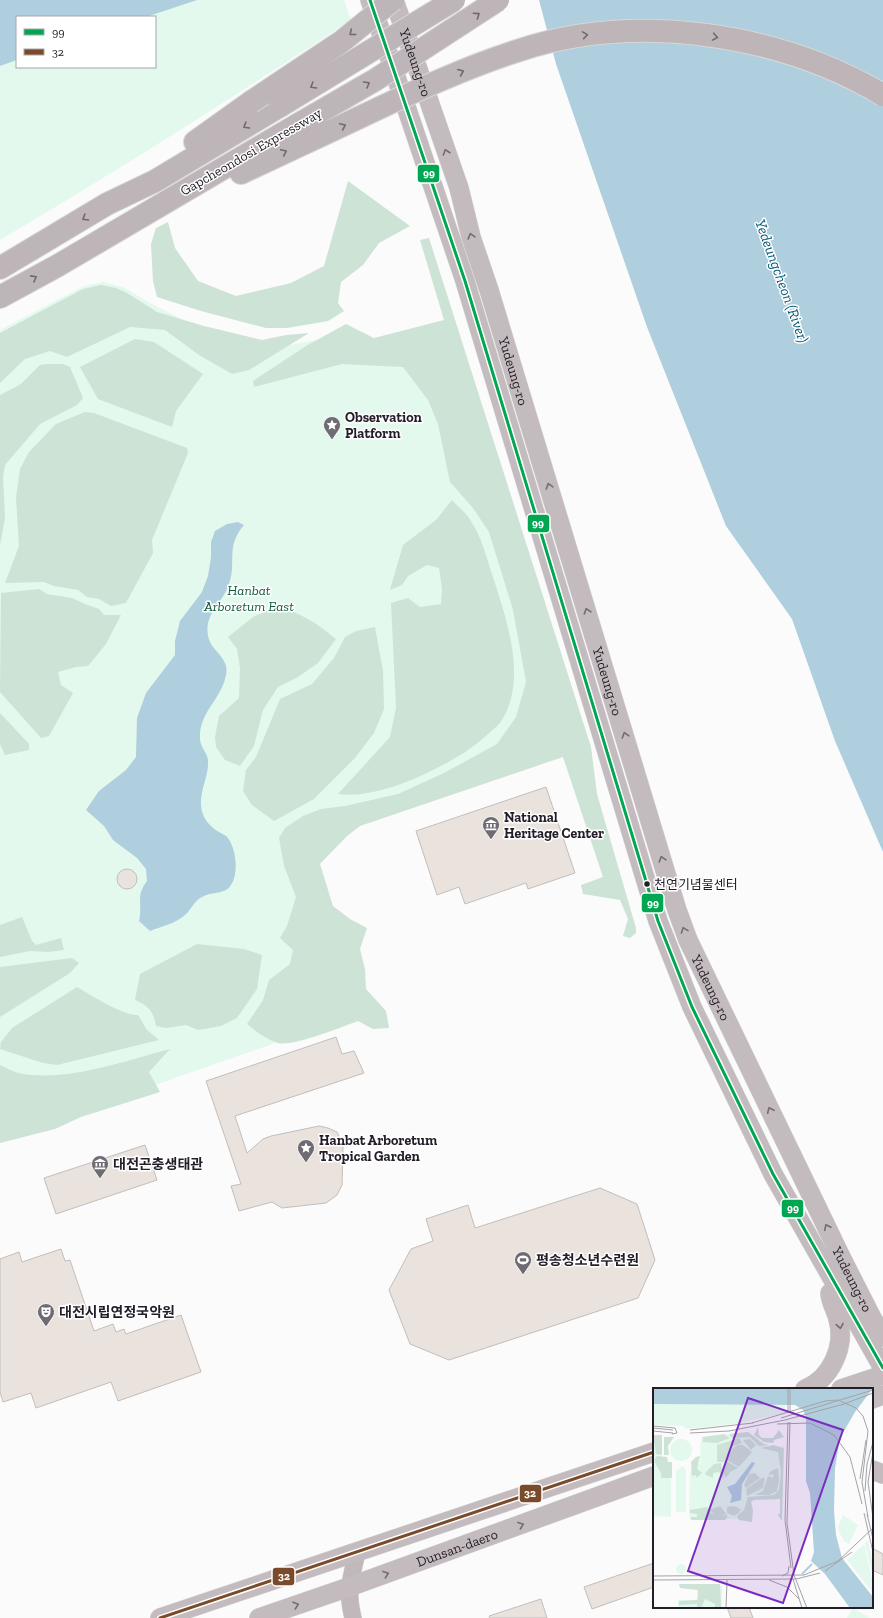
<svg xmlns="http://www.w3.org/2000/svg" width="883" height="1618" font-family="'Zilla Slab','Noto Sans KR',serif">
	<rect width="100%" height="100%" fill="#fbfbfb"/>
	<g fill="#e3f9ed">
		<path d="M197 0H344L351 20C235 96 119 170 0 240V66L17 60V67H155V17H146Z"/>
		<path d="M104 282 125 288 148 302 227 342 263 350 353 333 376 343 450 325 584 745 291 847 347 1018 0 1139V330L84 286Z"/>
		<path d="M853 1608 870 1618H847Z"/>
	</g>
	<g fill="#cce3d6">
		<path d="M348 181 410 226 379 243 363 265 341 282 338 303 344 311 328 321 287 328H266L201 311 157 297 153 281 151 244 156 228 168 222 175 248 198 281 236 296 291 283 324 266Z"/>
		<path d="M429 238 591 747 597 794 636 928V933L630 938 623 936 628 919 620 900 583 894 581 885 603 877 563 757 360 826 347 836 320 864 333 906 350 919 367 928 360 949 365 969 366 989 386 1011 389 1028 373 1029 358 1021C342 1027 292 1047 278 1043 266 1039 256 1032 247 1024L263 1000 269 980 290 964 293 950 280 938 287 926 296 897 284 866 279 838 285 828 303 816 321 809 345 806 398 794 444 773 497 744 516 717 526 682 513 610 489 532 473 508 450 482 438 424 428 400 403 367 342 364 254 387 253 381 306 346 346 324 374 338 444 320 420 240Z"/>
		<path d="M101 285 116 288 127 293 157 312 204 326 262 340 286 335 309 333 249 370 232 374 199 355 165 330 130 327 67 357 50 351 25 359 0 383V333L83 289Z"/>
		<path d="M135 339 154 342 203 374 176 411 172 427 98 399 80 367Z"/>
		<path d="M47 364H63L70 367 83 398 77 405 40 424 5 465 3 477 5 518 0 545V395L21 384 40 365Z"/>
		<path d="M85 412 94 413 187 448 188 453 152 540 153 553 126 603 111 606 99 599 87 597 78 590 54 586 44 582 5 583 19 546 16 498 20 469 29 452 56 424Z"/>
		<path d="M452 500C458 507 468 514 472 523 482 538 486 557 492 574 506 618 528 677 502 720 499 725 495 728 491 731 473 749 453 760 431 771 405 784 367 798 338 794L390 737 396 708 391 603 408 598 420 607 441 604 442 589 439 568 427 565 408 576 402 585 390 590 403 545 436 520Z"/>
		<path d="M39 589 47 594 72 598 85 604 99 609 104 615H121L106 644 88 666 76 667 58 672 61 685 73 693 49 736 41 738 0 692 1 593Z"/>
		<path d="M276 607C299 611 318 624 336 639L318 663 298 677 278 687 263 710 254 746 240 766 225 760 216 747 215 737 219 716 239 698 240 668 237 649 228 637 253 617Z"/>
		<path d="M375 627 383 671 384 709 374 733 355 758 314 799 274 821 252 805 243 791 246 770 256 757 280 699 312 684 334 658 345 637 356 631Z"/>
		<path d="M0 713 29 744V750L5 755 0 744Z"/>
		<path d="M22 917 32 941 36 945 61 938 64 950 48 952 30 951 0 957V925Z"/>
		<path d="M197 944 244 949 262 955 257 989 237 1018 221 1026 198 1030 186 1025 166 1028 156 1026C153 1011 149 1006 135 1000L140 974Z"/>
		<path d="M72 958 79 963 70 973 0 1017V967Z"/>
		<path d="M77 987C91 995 123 1016 138 1015L147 1030 159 1040 57 1065 43 1063 0 1049 1 1042 12 1028Z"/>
		<path d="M170 1049 149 1072 160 1092 81 1117 55 1129 0 1143V1065C7 1068 15 1073 23 1074 70 1081 124 1061 170 1049Z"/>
	</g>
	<g fill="#afcede">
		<path d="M0 0H197L146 17H17V60L0 66Z"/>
		<path d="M539 0H883V852L835 741 792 619 726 526 647 327 556 64Z"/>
		<path d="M238 522 244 525C225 547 237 561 229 584 223 603 204 613 208 636 211 652 230 657 226 675 223 693 208 706 202 723 200 729 199 738 201 744 203 750 208 755 208 761 209 775 200 790 201 805 202 818 209 826 219 832 222 834 226 835 228 838 236 849 239 873 231 885 226 894 212 892 204 896 194 900 192 909 185 915 175 924 162 926 150 931L139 921C143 904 135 897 147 881L146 869 137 858 113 840 104 826 86 810 99 791 126 770 136 757 137 718 146 693 175 655V641L180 621 202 592 208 576 211 557V542L215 531 227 524Z"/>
	</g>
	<g fill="#e9e2dd" stroke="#c3bebb">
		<path d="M546 787 575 873 528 889 526 883 465 904 459 887 437 895 416 831Z"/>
		<circle cx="127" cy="879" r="10"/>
		<path d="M336 1037 342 1054 354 1051 364 1073 235 1116 247 1153 263 1139 271 1136 319 1126 328 1128 337 1132 343 1145 342 1185 337 1195 326 1203 282 1208 272 1202 239 1211 231 1186 241 1184 206 1081Z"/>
		<path d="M145 1145 157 1180 56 1214 44 1178Z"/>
		<path d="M600 1188 637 1204 655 1260 638 1298 449 1360 410 1344 389 1290 411 1249 433 1241 426 1219 468 1205 475 1228Z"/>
		<path d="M61 1249 65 1261 70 1260 94 1331 113 1324 116 1332 124 1329 126 1334 181 1315 201 1372 118 1401 111 1382 36 1408 31 1393 3 1402 0 1392V1259L19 1252 22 1262Z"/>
		<path d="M872 1548 883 1554V1575L872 1570Z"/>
		<path d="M654 1563V1587L592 1609 584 1587Z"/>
		<path d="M541 1599 547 1618H490L489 1616Z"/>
		<path d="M727 1607H749L753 1618H731Z"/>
	</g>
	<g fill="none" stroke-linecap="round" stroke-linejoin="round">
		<defs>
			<path id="secondary" d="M353 1618C346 1589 351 1580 357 1552"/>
			<g id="primary">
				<path d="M370 0 465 281 658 921 692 1007 773 1174 883 1368"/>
				<path id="s1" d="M394 0 459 188 471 237 489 290 677 910 688 940 841 1257 872 1318 883 1337"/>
				<path d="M805 1389C831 1379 846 1346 838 1319 836 1310 830 1302 830 1293"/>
				<path d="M841 1389 883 1375"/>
				<path d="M872 1399 883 1395"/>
				<path d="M872 1470 883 1474"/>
				<path d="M160 1618 654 1452"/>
				<path id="s2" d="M259 1618 349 1587 654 1476"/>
			</g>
			<g id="highway">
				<path d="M195 142 251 102"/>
				<path d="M241 173 307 142"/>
				<path d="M0 268 107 204 155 181 280 106"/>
				<path d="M0 297 57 266 297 125"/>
			</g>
		</defs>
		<use href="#secondary" stroke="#d8d7d9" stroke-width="18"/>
		<use href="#primary" stroke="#d8d7d9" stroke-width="20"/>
		<use href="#highway" stroke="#d8d7d9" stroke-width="24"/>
		<use href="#secondary" stroke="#c0b8ba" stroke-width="17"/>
		<use href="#primary" stroke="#c3bbbd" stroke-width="19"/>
		<use href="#highway" stroke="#bdb5b7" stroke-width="22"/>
		<defs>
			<g id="highway-bridge">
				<path d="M251 102 341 42 393 0"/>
				<path d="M280 106 454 0"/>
				<path d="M297 125 375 80 498 0"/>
				<path d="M307 142C377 110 447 73 520 50 636 12 779 33 883 95"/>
			</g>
		</defs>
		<use href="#highway-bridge" stroke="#d8d7d9" stroke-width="24" stroke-linecap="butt"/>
		<use href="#highway-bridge" stroke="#bdb5b7" stroke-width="22"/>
		<defs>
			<path id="bus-1" d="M370 0 465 281 658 921 692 1007 773 1174 883 1368"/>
			<path id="bus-2" d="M160 1618 654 1452"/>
		</defs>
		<use href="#bus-1" stroke="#fff" stroke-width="6"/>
		<use href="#bus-2" stroke="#fff" stroke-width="6"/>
		<use href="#bus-1" stroke="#00a651" stroke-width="3"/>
		<use href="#bus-2" stroke="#7a4b2a" stroke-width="3"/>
	</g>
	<defs><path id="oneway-chevron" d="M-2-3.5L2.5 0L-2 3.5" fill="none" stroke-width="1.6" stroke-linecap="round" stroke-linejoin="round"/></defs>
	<g stroke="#706970">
		<use href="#oneway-chevron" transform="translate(477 15) rotate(-34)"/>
		<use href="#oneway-chevron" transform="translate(352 33) rotate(141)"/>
		<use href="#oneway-chevron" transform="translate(585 35) rotate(-9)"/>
		<use href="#oneway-chevron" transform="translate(715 37) rotate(10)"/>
		<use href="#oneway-chevron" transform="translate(461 72) rotate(-23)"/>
		<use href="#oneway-chevron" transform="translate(367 84) rotate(-30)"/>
		<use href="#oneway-chevron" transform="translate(313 86) rotate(149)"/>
		<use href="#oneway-chevron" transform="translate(246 126) rotate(149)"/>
		<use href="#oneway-chevron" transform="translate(343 126) rotate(-25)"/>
		<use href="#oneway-chevron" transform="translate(284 152) rotate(-25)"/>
		<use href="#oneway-chevron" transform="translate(85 218) rotate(149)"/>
		<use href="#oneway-chevron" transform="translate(34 278) rotate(-28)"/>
	</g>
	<g stroke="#736c72">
		<use href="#oneway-chevron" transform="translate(446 152) rotate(-109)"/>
		<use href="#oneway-chevron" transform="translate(471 236) rotate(-106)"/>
		<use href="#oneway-chevron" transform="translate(549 486) rotate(-107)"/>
		<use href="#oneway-chevron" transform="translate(587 611) rotate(-107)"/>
		<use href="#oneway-chevron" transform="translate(625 735) rotate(-107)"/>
		<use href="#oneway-chevron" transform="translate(662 859) rotate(-107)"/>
		<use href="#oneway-chevron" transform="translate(684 930) rotate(-110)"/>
		<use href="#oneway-chevron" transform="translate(770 1110) rotate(-115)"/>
		<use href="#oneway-chevron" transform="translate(827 1227) rotate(-116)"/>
		<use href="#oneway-chevron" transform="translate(840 1326) rotate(80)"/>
		<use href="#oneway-chevron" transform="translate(521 1525) rotate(-20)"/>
		<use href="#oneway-chevron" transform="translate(386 1574) rotate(-20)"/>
		<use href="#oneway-chevron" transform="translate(296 1605) rotate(-19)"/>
	</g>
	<defs>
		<symbol id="sight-pin" viewBox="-11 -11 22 30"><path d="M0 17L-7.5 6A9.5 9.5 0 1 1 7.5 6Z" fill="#6f6b72" stroke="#fff"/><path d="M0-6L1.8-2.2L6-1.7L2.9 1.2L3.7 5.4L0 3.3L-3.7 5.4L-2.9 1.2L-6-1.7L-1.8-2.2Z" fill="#fff"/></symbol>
		<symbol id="museum-pin" viewBox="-11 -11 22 30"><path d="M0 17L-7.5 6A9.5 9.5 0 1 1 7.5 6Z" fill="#6f6b72" stroke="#fff"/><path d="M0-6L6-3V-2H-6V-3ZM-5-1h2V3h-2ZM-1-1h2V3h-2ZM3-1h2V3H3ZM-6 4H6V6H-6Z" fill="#fff"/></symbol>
		<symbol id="stadium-pin" viewBox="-11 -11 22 30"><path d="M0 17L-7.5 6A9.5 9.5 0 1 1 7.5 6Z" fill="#6f6b72" stroke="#fff"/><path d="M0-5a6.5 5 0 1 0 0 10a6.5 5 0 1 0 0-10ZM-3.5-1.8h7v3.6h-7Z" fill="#fff"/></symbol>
		<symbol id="theatre-pin" viewBox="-11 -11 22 30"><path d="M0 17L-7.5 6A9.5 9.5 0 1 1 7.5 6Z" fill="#6f6b72" stroke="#fff"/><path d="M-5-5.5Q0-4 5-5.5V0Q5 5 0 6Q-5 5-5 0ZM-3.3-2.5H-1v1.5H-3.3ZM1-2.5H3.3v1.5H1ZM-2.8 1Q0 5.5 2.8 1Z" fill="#fff"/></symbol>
	</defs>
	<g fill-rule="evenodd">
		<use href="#sight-pin" x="322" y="415" width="20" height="27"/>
		<use href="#museum-pin" x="481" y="815" width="20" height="27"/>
		<use href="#sight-pin" x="296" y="1138" width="20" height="27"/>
		<use href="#museum-pin" x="90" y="1154" width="20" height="27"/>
		<use href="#stadium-pin" x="513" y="1250" width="20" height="27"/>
		<use href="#theatre-pin" x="36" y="1302" width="20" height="27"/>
	</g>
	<circle fill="#231d28" stroke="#fff" stroke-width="1.5" cx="647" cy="884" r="3.5"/>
	<g text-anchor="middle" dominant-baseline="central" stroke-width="3" stroke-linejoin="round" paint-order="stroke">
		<g font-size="13" fill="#231d28" stroke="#fff" text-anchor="start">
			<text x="654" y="884">천연기념물센터</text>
		</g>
		<g font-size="14" fill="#231d28" stroke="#fff">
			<text stroke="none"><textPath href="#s1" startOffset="66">Yudeung-ro</textPath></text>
			<text transform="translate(251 152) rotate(-30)">Gapcheondosi Expressway</text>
			<text stroke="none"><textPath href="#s1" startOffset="390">Yudeung-ro</textPath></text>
			<text stroke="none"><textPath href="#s1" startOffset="714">Yudeung-ro</textPath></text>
			<text stroke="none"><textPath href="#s1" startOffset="1038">Yudeung-ro</textPath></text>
			<text stroke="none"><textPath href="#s1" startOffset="1362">Yudeung-ro</textPath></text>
			<text stroke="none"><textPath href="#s2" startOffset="210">Dunsan-daero</textPath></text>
		</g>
		<g font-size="14" font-weight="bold" fill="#231d28" stroke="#fff" text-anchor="start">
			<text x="345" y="417">Observation<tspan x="345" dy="16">Platform</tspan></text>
			<text x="504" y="817">National<tspan x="504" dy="16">Heritage Center</tspan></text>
			<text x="319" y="1140">Hanbat Arboretum<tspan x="319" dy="16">Tropical Garden</tspan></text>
			<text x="113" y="1164">대전곤충생태관</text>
			<text x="536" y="1260">평송청소년수련원</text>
			<text x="59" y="1312">대전시립연정국악원</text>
		</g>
		<g font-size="14" font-style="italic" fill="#105a3c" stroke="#fff">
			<text x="249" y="590">Hanbat<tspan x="249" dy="16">Arboretum East</tspan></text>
		</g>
		<g font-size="15" font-style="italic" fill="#045776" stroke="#fff">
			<text transform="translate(782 281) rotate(70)">Yedeungcheon (River)</text>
		</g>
	</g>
	<g transform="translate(653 1388)">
		<rect width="220" height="220" fill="#fbfbfb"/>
		<path d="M0 16 132 17V25L81 36 32 41 31 38 0 37ZM96 44 110 57 131 61 130 111H95V131H36L37 83 47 75 48 49ZM0 47H8V72L18 82V129L0 128ZM17 62a11 11 0 1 1 22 0a11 11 0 1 1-22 0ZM30 78 33 82V124H23V83ZM190 127 205 137 196 156 192 154 186 144 185 139ZM215 152 220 174V190L212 155ZM211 156 220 195V205L194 172ZM23 181a5 5 0 1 1 10 0a5 5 0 1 1-10 0ZM44 198H69V220H25V212H44Z" fill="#e3f9ed"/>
		<path d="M105 39 106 47 109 50H120L126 42 131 49 121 52 120 55 111 54 101 47ZM95 44 111 56 116 57 106 58 97 49 79 50 76 46ZM71 46 77 50 64 55 50 54V49ZM0 47H9V67L3 66ZM11 49H21L15 58 16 67H11ZM86 50 89 55 78 59 71 74H64V57ZM97 51 103 57 98 62 90 52ZM131 51 129 133 125 127 127 125V111L101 112 98 114 100 122 99 134 86 132 84 128 91 122 95 109 121 107 126 102 128 84 125 64 108 60 120 57 131 60ZM85 57H90L99 64 86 79 74 72 80 60ZM4 68 14 69 15 74H19V90H8V85L1 73ZM47 68 44 81 49 85 43 90V87L39 88 38 74 43 69ZM73 73 85 80 77 84 73 90 69 83ZM68 75 71 91 66 84 60 85V90L53 87 52 85 61 76ZM125 80 126 93 124 103 116 107H102L110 103 115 88 120 90 121 86 115 87 118 83ZM102 85 107 90 93 100 91 97 96 86ZM109 90H112L110 100 94 108 93 101ZM67 118 74 127 62 126 56 122ZM81 118 88 121 86 125 81 128 74 125V119ZM54 119 58 125 75 128 72 132H38V129H44V126L37 125V122ZM26 196H67L68 220H62V216L52 211 48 220H44V216L26 217V213L44 212 45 208V202L27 200Z" fill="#cce3d6"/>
		<path d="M0 0H220L202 24 187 50 182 80 181 123 183 147 189 170 220 209V220H197L172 186 158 173 161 164 157 105 153 93V29L150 22 142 17 0 16ZM99 74 102 75 89 96 88 112 77 115 79 108 74 99 82 96Z" fill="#afcede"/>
		<path fill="none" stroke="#afcede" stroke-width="2" d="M149 186 159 176"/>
		<path fill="none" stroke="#a5a2a7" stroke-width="1" d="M137 0V25M135 25V0M128 30 220 2M135 34 132 132 138 180M137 34 134 135 141 187 154 220M99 35 172 13 185 12 203 20 210 28 215 43 209 94 215 129M124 36 157 35 181 47 197 69 209 116M0 38 22 40 24 45 19 46M0 40 20 42M37 42 100 35M0 43 20 45M37 45 76 43 132 32 191 16 220 5M207 91 213 52M212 103 214 76 220 54M211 125 220 164M214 126 220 151M220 130 215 94 220 64M172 183 199 164M0 188 151 187 185 173 220 140M129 188 135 185 136 178M140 191 149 220M0 192 143 191 167 185M116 192 134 199 146 211M73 220 74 192"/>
		<path fill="#7b2cbf" fill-opacity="0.15" stroke="#7b2cbf" stroke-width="2" d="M95 10 190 42 130 215 35 183Z"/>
		<rect width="220" height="220" fill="none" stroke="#231d28" stroke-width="2"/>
	</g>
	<g stroke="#fff" stroke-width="1.5">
		<rect x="417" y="164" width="23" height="19" rx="4" fill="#00a651"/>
		<rect x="527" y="514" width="23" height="19" rx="4" fill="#00a651"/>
		<rect x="641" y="893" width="23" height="20" rx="4" fill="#00a651"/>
		<rect x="781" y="1199" width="23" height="19" rx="4" fill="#00a651"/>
		<rect x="519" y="1484" width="23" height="19" rx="4" fill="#7a4b2a"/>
		<rect x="272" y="1567" width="23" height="19" rx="4" fill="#7a4b2a"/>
	</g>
	<g font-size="11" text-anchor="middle" font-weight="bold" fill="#fff">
		<text x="429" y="177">99</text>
		<text x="538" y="527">99</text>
		<text x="653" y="907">99</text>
		<text x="793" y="1212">99</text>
		<text x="530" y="1497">32</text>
		<text x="284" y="1580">32</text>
	</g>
	<rect x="16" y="16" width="140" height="52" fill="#ffffff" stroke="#a7a5a9"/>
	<rect x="24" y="29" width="20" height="6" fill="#00a651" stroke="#a7a5a9"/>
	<text x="52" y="36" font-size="12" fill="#231d28">99</text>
	<rect x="24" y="49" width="20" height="6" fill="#7a4b2a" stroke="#a7a5a9"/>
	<text x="52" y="56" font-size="12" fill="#231d28">32</text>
</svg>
